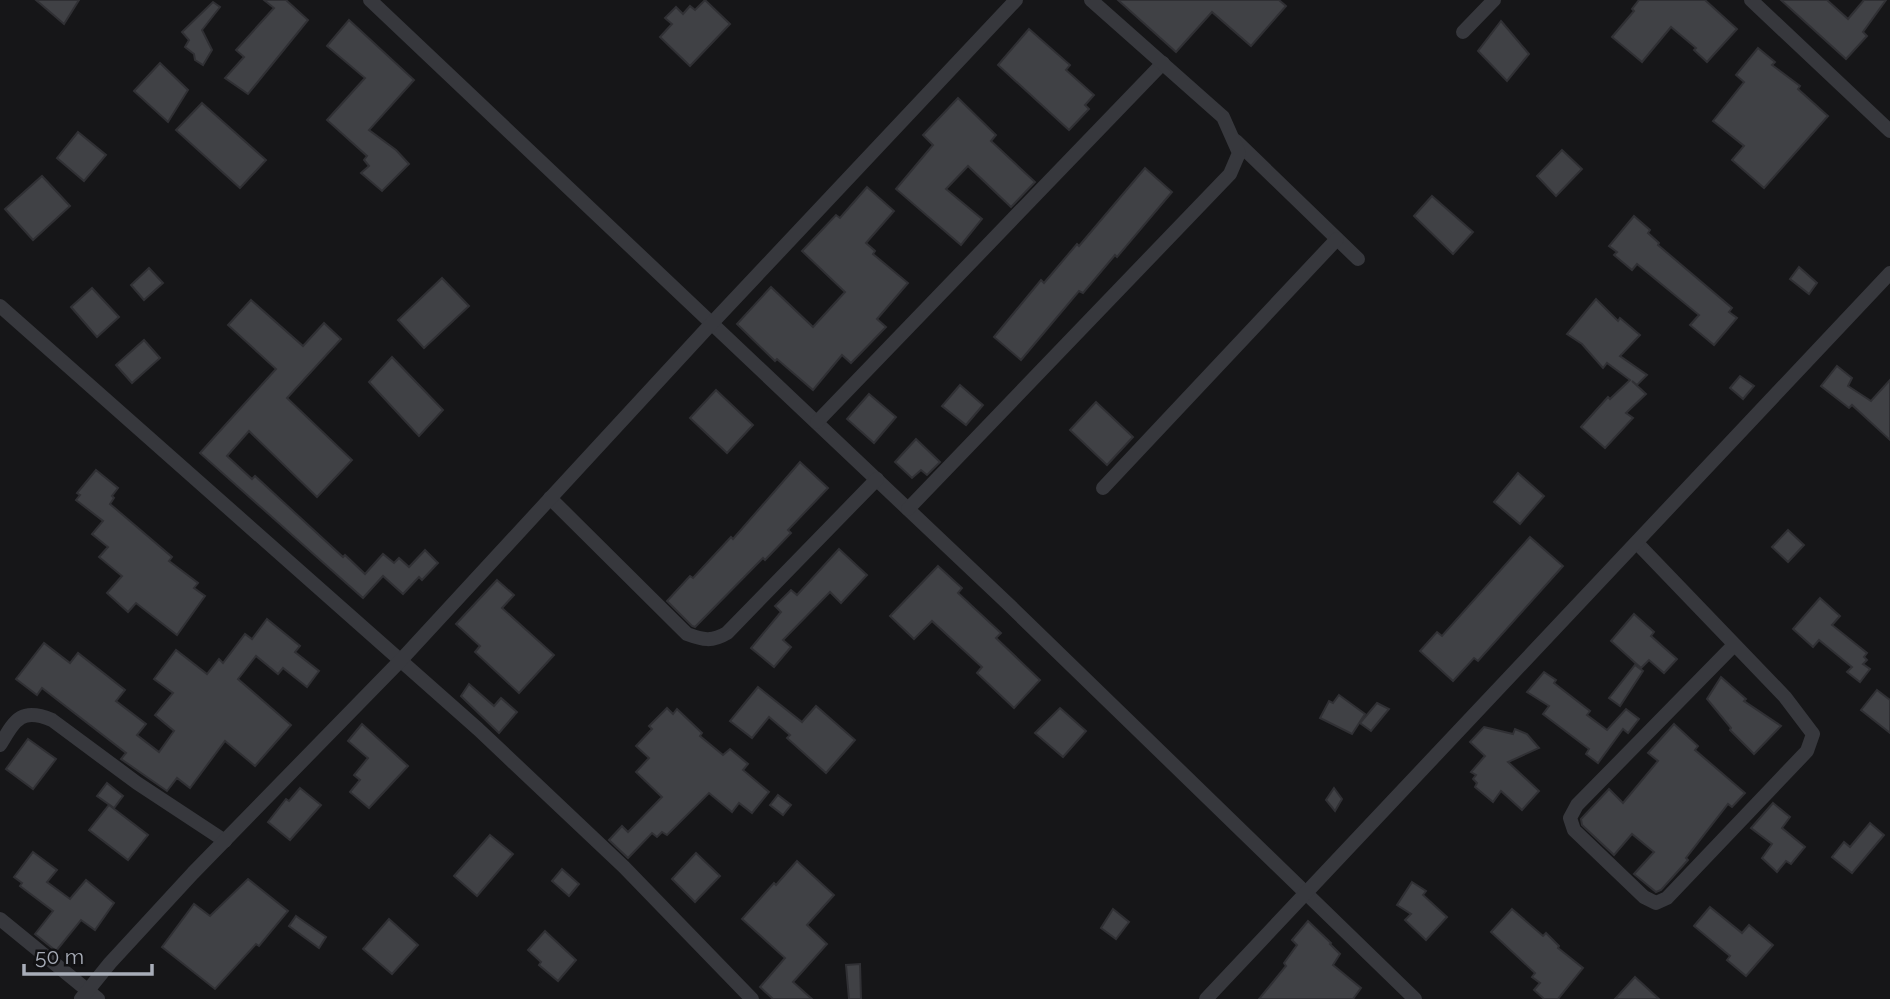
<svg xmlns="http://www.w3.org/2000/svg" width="1890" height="999" font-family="Raleway,sans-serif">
	<rect width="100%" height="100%" fill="#161618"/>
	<g fill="#404145" stroke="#303034" stroke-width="2">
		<path d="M36 0H79L64 24Z"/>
		<path d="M264 0H286L308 20 248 94 225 78 244 57 236 50 274 8Z"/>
		<path d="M705 0 730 24 690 66 660 37 672 24 665 18 676 7 683 14 690 6 695 10Z"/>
		<path d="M1118 0H1279L1286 6 1251 46 1212 12 1176 52Z"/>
		<path d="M1639 0H1705L1737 29 1707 62 1694 50 1696 48 1671 27 1642 62 1612 37 1634 11 1632 9Z"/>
		<path d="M1781 0H1827L1848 19 1864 0H1886L1863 32 1867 36 1846 59Z"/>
		<path d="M213 2 220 7 202 30 212 50 203 65 195 60 194 54 185 47 189 40 182 32Z"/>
		<path d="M349 20 414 80 369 130 396 150 409 164 382 191 361 173 369 166 364 160 367 156 327 120 365 78 327 46Z"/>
		<path d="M1501 21 1529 54 1507 81 1478 51Z"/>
		<path d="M1029 29 1070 65 1066 70 1094 95 1085 105 1089 109 1069 130 998 65Z"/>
		<path d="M1758 48 1775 62 1772 65 1800 86 1798 89 1828 116 1764 188 1732 160 1744 146 1713 121 1744 82 1736 75Z"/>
		<path d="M160 63 188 90 168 122 134 91Z"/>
		<path d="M958 98 996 135 991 141 1035 182 1011 207 968 166 946 189 982 219 961 245 896 189 933 145 923 135Z"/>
		<path d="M202 103 266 160 240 188 176 130Z"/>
		<path d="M78 132 106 155 84 181 57 158Z"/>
		<path d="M1562 150 1582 169 1556 196 1537 176Z"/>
		<path d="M1145 168 1172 192 1117 257 1115 255 1083 293 1079 291 1021 360 994 337 1041 280 1044 283 1077 244 1079 246Z"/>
		<path d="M42 176 70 206 33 240 5 209Z"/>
		<path d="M867 187 894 211 866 243 875 251 873 254 908 283 877 319 886 327 851 363 842 355 813 390 777 359 775 361 737 324 771 287 813 327 845 292 802 251 836 215 840 218Z"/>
		<path d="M1432 196 1473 232 1453 254 1414 216Z"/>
		<path d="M1634 216 1650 230 1648 233 1659 243 1658 245 1732 308 1729 312 1737 318 1714 345 1690 325 1699 315 1637 264 1632 270 1614 255 1617 252 1609 246Z"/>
		<path d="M1799 267 1817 283 1809 294 1790 279Z"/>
		<path d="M149 268 163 283 144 300 131 285Z"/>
		<path d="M442 278 469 306 424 348 398 320Z"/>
		<path d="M92 288 119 317 97 337 71 307Z"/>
		<path d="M1596 299 1618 321 1620 318 1640 335 1620 356 1647 375 1637 385 1632 381 1646 394 1626 413 1633 418 1605 448 1581 427 1608 397 1610 399 1630 380 1607 363 1603 368 1582 344 1567 334Z"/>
		<path d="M251 300 303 346 324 323 341 339 287 398 352 460 317 497 249 431 227 456 252 479 255 476 343 557 345 555 365 574 383 554 394 563 399 558 409 567 425 550 438 563 422 580 419 577 403 594 383 576 363 598 200 453 276 369 228 325Z"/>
		<path d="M144 340 160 358 132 383 116 365Z"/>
		<path d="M392 357 443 410 419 436 369 382Z"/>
		<path d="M1837 366 1852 378 1848 386 1871 401 1890 380V440L1852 405 1849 408 1821 386Z"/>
		<path d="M1740 376 1754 386 1743 399 1730 388Z"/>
		<path d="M960 385 983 405 966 425 942 406Z"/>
		<path d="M716 390 753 425 727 453 690 418Z"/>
		<path d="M869 394 896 417 874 443 847 419Z"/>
		<path d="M1096 402 1133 437 1107 465 1070 430Z"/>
		<path d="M916 439 940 462 927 475 921 470 912 478 895 462Z"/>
		<path d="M800 462 828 488 788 530 791 533 765 560 763 558 695 627 692 626 667 601 690 576 693 578 731 537 733 539Z"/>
		<path d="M96 470 118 488 112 496 114 498 110 504 172 557 169 561 198 583 194 588 205 596 177 635 136 603 128 612 107 593 122 576 99 557 108 547 92 534 103 521 76 500 80 495 77 493Z"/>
		<path d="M1518 473 1544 496 1520 524 1494 502Z"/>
		<path d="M1788 530 1804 545 1788 562 1772 547Z"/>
		<path d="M1530 537 1563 566 1478 661 1474 658 1453 681 1420 651 1437 632 1442 636Z"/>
		<path d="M839 549 867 575 841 603 830 592 783 640 791 647 774 667 751 648 781 612 775 606 791 590 797 595Z"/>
		<path d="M938 566 962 588 958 593 1001 633 996 638 1040 680 1014 708 977 673 982 667 932 621 914 639 890 616Z"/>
		<path d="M497 580 514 595 502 608 554 655 519 693 475 652 480 646 456 624Z"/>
		<path d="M1820 598 1840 616 1832 625 1867 653 1864 657 1867 660 1863 664 1870 669 1860 682 1847 672 1852 667 1819 640 1813 647 1793 629Z"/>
		<path d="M1634 614 1654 632 1651 636 1677 659 1664 673 1649 660 1641 668 1611 641Z"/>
		<path d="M267 619 300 646 295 652 319 671 307 687 283 668 278 674 256 656 238 679 291 725 255 766 225 741 190 788 177 778 167 791 121 759 126 753 42 688 37 695 16 679 44 643 70 663 78 653 125 690 116 701 146 724 137 735 159 752 174 731 155 715 173 693 154 679 176 650 207 674 219 659 223 663 245 634 252 639Z"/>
		<path d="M1635 665 1643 671 1620 706 1609 698Z"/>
		<path d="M1544 672 1556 680 1554 683 1590 711 1587 715 1607 730 1626 709 1639 719 1628 733 1623 729 1598 763 1586 754 1589 749 1543 714 1549 706 1527 692Z"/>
		<path d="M1721 677 1746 699 1744 701 1781 726 1754 754 1730 730 1731 728 1707 699Z"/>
		<path d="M469 684 494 706 501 698 517 712 499 733 461 696Z"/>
		<path d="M758 687 802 722 816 706 855 740 826 773 787 738 790 735 769 717 752 738 730 721Z"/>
		<path d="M1877 690 1890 700V733L1861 710Z"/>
		<path d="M1339 695 1365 714 1352 734 1320 718 1329 701 1333 703Z"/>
		<path d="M1377 703 1389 709 1371 731 1360 723Z"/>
		<path d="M667 708 673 714 677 709 702 733 700 736 723 755 730 749 748 764 743 770 769 792 752 813 739 803 732 812 709 793 667 835 662 832 657 837 652 833 628 858 609 840 622 826 628 832 662 797 636 772 649 758 636 746 652 729 649 726Z"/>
		<path d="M1060 708 1086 731 1063 757 1035 733Z"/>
		<path d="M362 724 408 766 369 808 350 792 360 780 354 775 368 758 348 741Z"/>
		<path d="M1674 724 1698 746 1695 750 1745 793 1732 807 1728 804 1686 858 1688 860 1661 890 1656 892 1634 874 1654 852 1632 834 1614 855 1582 825 1581 819 1609 789 1623 803 1658 761 1648 753Z"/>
		<path d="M1484 727 1513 734 1515 729 1527 734 1539 748 1508 762 1539 791 1522 810 1501 791 1493 802 1475 787 1477 783 1473 779 1476 775 1471 772 1485 756 1470 742Z"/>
		<path d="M28 739 56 759 33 789 6 769Z"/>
		<path d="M107 783 123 796 114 808 97 796Z"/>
		<path d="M300 788 321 805 290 840 268 822 286 799 289 801Z"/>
		<path d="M1334 788 1342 799 1335 811 1326 800Z"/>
		<path d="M778 795 791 805 783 815 770 805Z"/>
		<path d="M1773 803 1790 817 1782 828 1805 847 1791 864 1786 861 1777 872 1762 858 1772 844 1751 828Z"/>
		<path d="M109 805 148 835 128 860 89 830Z"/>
		<path d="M1870 823 1884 835 1852 873 1832 857 1844 842 1850 847Z"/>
		<path d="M490 835 513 854 477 896 454 876Z"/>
		<path d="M33 852 57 870 47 882 70 899 86 880 114 903 95 930 81 920 56 951 35 934 53 911 20 886 22 883 14 877Z"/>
		<path d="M696 853 720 876 695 902 672 879Z"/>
		<path d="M797 861 834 895 807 925 827 944 793 982 812 999H773L760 987 785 958 742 919 774 883 776 885Z"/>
		<path d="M562 869 579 884 569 896 552 881Z"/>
		<path d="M248 879 288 911 259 946 256 944 215 989 162 947 194 904 210 916Z"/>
		<path d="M1412 882 1426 891 1423 895 1447 917 1426 940 1405 920 1411 914 1397 905Z"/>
		<path d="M1710 907 1742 933 1749 925 1773 945 1746 976 1727 960 1730 956 1694 926Z"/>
		<path d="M1113 909 1129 922 1116 939 1101 928Z"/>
		<path d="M1512 909 1543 936 1546 933 1559 946 1558 948 1583 968 1558 999H1544L1534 990 1540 983 1532 977 1535 973 1491 932Z"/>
		<path d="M296 916 326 937 319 948 289 926Z"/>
		<path d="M389 919 418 945 392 974 363 949Z"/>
		<path d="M1308 921 1331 943 1330 944 1340 954 1333 965 1361 988 1353 999H1259L1286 966 1284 963 1297 945 1292 940Z"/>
		<path d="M545 931 576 960 558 981 539 965 541 962 528 950Z"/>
		<path d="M860 964 861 999H849L846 965Z"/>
		<path d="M1635 977 1659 999H1615Z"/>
	</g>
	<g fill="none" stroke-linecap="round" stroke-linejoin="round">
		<g stroke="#37383d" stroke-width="14">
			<path d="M370 0 1005 601 1415 999"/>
			<path d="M1751 0 1890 131"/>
			<path d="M1463 32 1494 0"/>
			<path d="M1236 141 1358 259"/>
			<path d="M0 306 478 729 624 867 752 999"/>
			<path d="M817 422 1163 63"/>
			<path d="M1103 488 1337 239"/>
			<path d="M550 498 687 634C703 640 712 642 727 633L877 479"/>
			<path d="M908 509 1230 174 1239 153 1223 117 1091 0"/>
			<path d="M1637 543 1785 697 1813 734 1807 751 1667 898 1656 903 1644 897 1574 830 1570 818 1577 805 1734 645"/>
			<path d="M0 745C15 720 21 707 52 720L137 783 225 841"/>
			<path d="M0 919 98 999"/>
			<path d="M81 999 110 963 193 873 401 660 712 323 1016 0"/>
			<path d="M1206 999 1890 273"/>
		</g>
	</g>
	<path d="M24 964v10h128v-10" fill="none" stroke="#a8adb8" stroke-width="3.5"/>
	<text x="35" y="964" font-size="21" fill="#a8adb8" stroke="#111113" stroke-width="5" paint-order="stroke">50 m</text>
</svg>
